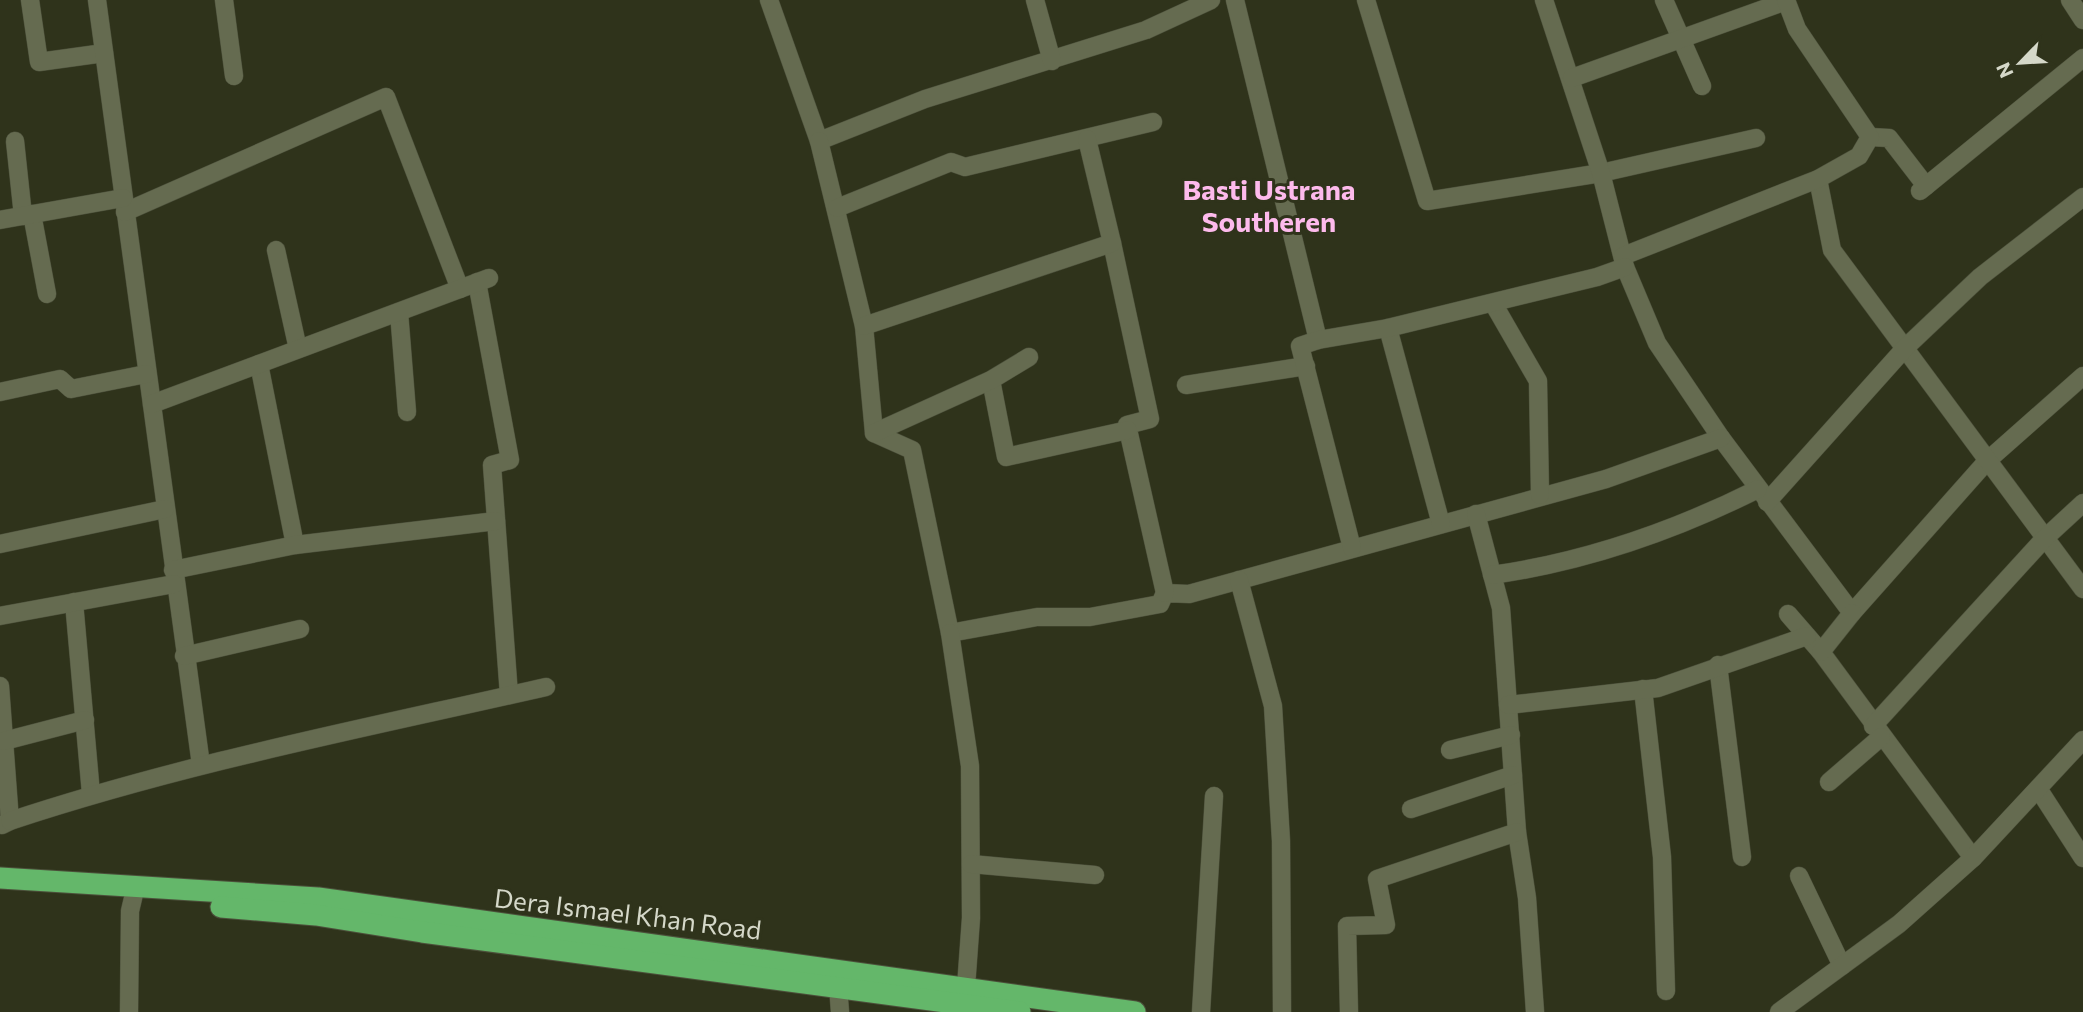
<svg xmlns="http://www.w3.org/2000/svg" width="2083" height="1012" font-family="Commissioner,sans-serif">
	<rect width="100%" height="100%" fill="#2f331b"/>
	<g fill="none" stroke-linecap="round" stroke-linejoin="round">
		<defs>
			<g id="street">
				<path d="M30 0 39 62 104 53"/>
				<path d="M97 0 201 765"/>
				<path d="M224 0 234 76"/>
				<path d="M769 0 819 141 925 99 1146 30 1211 0"/>
				<path d="M1035 0 1052 61"/>
				<path d="M1235 0 1318 340"/>
				<path d="M1366 0 1427 201 1601 173 1756 138"/>
				<path d="M1544 0 1601 173 1625 267 1657 343 1721 438 1852 613 1987 461 2083 376"/>
				<path d="M1664 0 1702 86"/>
				<path d="M2070 0 2083 20"/>
				<path d="M1572 78 1786 1"/>
				<path d="M1870 137 1889 138 1926 186"/>
				<path d="M15 141 23 216"/>
				<path d="M819 141 864 326 874 433 912 450 950 633 1037 617H1090L1160 604 1165 593 1189 594 1606 479 1721 438"/>
				<path d="M1818 179 1832 250 2083 589"/>
				<path d="M1920 191 2083 58"/>
				<path d="M837 208 951 162 965 167 1153 122"/>
				<path d="M125 212 386 97 460 289"/>
				<path d="M32 214 47 294"/>
				<path d="M0 220 123 198"/>
				<path d="M1112 243 1150 419 1127 425 1165 593"/>
				<path d="M276 250 298 349"/>
				<path d="M1623 256 1818 179 1859 156 1870 137 1797 29 1786 0"/>
				<path d="M477 282 510 460 492 465 509 695"/>
				<path d="M1493 303 1538 381 1540 495"/>
				<path d="M399 312 407 412"/>
				<path d="M864 326 1112 243 1087 139"/>
				<path d="M1388 328 1441 524"/>
				<path d="M259 364 295 545"/>
				<path d="M991 380 1006 457 1128 430"/>
				<path d="M1186 385 1306 366"/>
				<path d="M0 392 60 379 71 389 146 374"/>
				<path d="M152 404 489 278"/>
				<path d="M874 433 991 380 1029 357"/>
				<path d="M1767 502 1905 348 1980 277 2083 197"/>
				<path d="M1476 514 1501 608 1517 832 1527 898 1535 1012"/>
				<path d="M0 544 165 509"/>
				<path d="M1352 548 1300 346 1318 340 1388 328 1597 277 1625 267"/>
				<path d="M173 570 295 545 496 521"/>
				<path d="M1492 575C1584 562 1674 531 1758 489"/>
				<path d="M1239 580 1273 706 1281 841 1282 1012"/>
				<path d="M74 602 91 794"/>
				<path d="M1788 614 1821 652 1973 858"/>
				<path d="M0 616 174 584"/>
				<path d="M950 633 970 766 971 918 966 987"/>
				<path d="M1821 652 1852 613"/>
				<path d="M184 656 300 629"/>
				<path d="M1718 665 1742 857"/>
				<path d="M0 686 10 821 2 825"/>
				<path d="M1643 689 1662 857 1666 991"/>
				<path d="M1508 705 1658 688 1807 636"/>
				<path d="M1873 726 2044 539 2083 503"/>
				<path d="M4 741 85 720"/>
				<path d="M1450 750 1511 735"/>
				<path d="M1829 782 1881 737"/>
				<path d="M2039 790 2083 858"/>
				<path d="M1411 809 1513 775"/>
				<path d="M10 821C185 763 366 728 546 687"/>
				<path d="M971 864 1095 875"/>
				<path d="M1799 876 1842 966"/>
				<path d="M838 986 840 1012"/>
				<path d="M129 1012 130 911 134 894"/>
				<path d="M1201 1012 1214 796"/>
				<path d="M1349 1012 1347 926 1386 925 1377 879 1517 832"/>
				<path d="M1779 1012 1899 924 1973 858 2083 740"/>
			</g>
			<g id="highway">
				<path d="M0 878 318 898 1135 1012"/>
				<path d="M221 907 316 915 422 932 1020 1012"/>
			</g>
		</defs>
		<use href="#street" stroke="#4c503b" stroke-width="19"/>
		<use href="#highway" stroke="#4c503b" stroke-width="23"/>
		<use href="#street" stroke="#656b50" stroke-width="18"/>
		<use href="#highway" stroke="#64b76a" stroke-width="21"/>
	</g>
	<g text-anchor="middle" dominant-baseline="central" stroke-width="6" stroke-linejoin="round" paint-order="stroke">
		<g font-size="26" fill="#d5d8c9" stroke="#2f331b">
			<text transform="translate(628 913) rotate(7)">Dera Ismael Khan Road</text>
		</g>
		<g font-size="28" font-weight="bold" fill="#fdbaec" stroke="#2f331b">
			<text x="1269" y="189">Basti Ustrana<tspan x="1269" dy="32">Southeren</tspan></text>
		</g>
	</g>
	<g transform="translate(2020 63) rotate(245)" stroke="#2f331b" stroke-width="5" paint-order="stroke">
	<path d="M0-5L12 26L0 18L-12 26Z" fill="#d5d8c9"/>
	<text y="-10" font-size="19" font-weight="bold" text-anchor="middle" fill="#d5d8c9">N</text>
	</g>
</svg>
